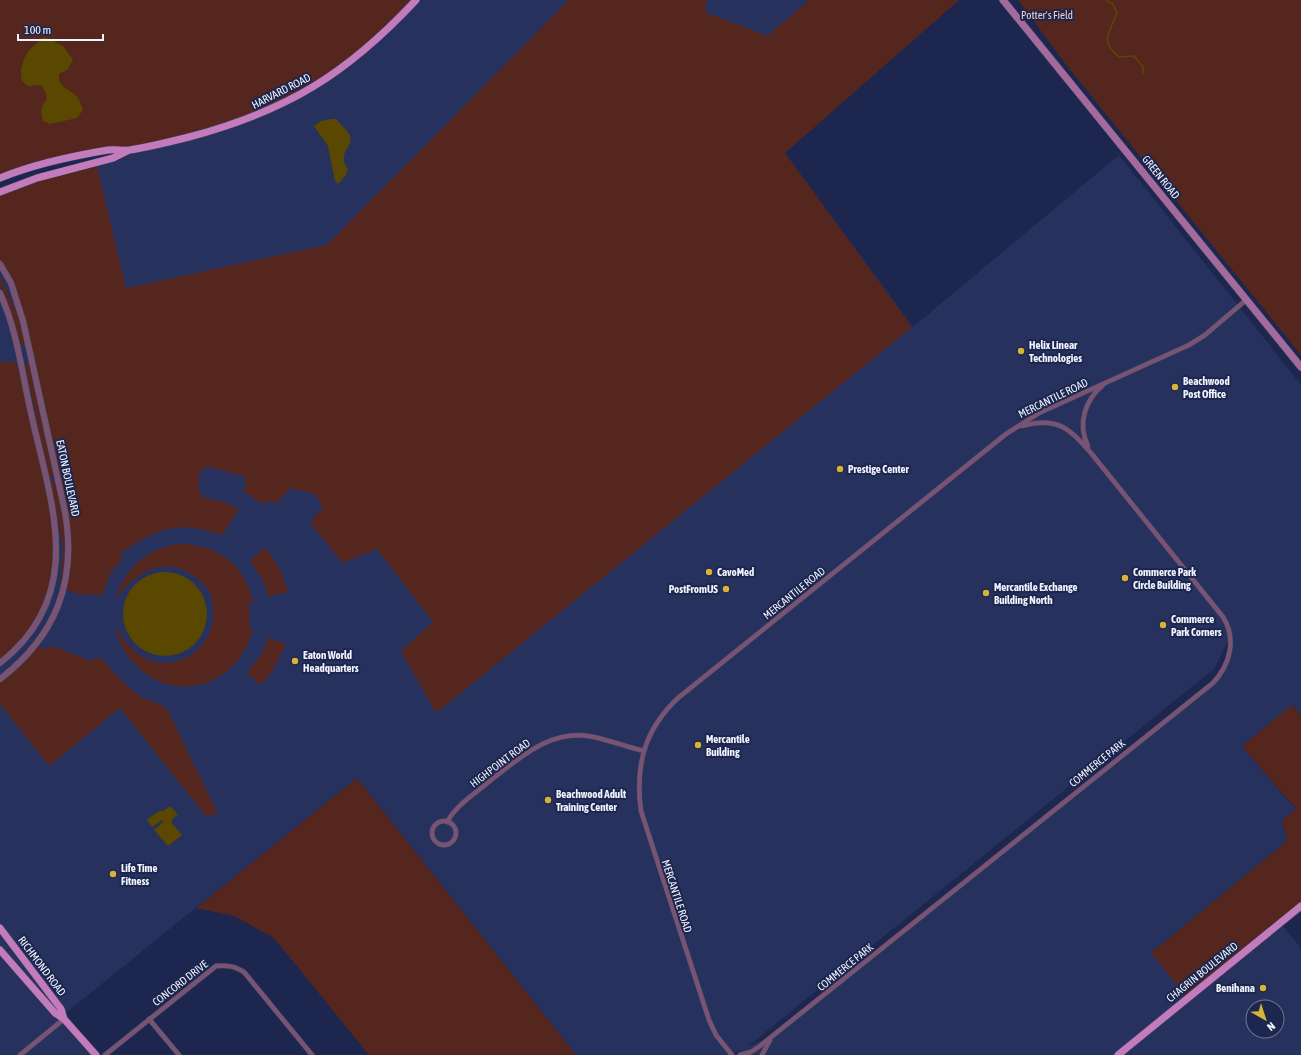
<svg xmlns="http://www.w3.org/2000/svg" width="1301" height="1055" font-family="'Asap Condensed',sans-serif">
	<rect width="100%" height="100%" fill="#1d264e"/>
	<path fill="#27315e" fill-rule="evenodd" d="M130 0H959L785 153 913 327 1119 155 1301 385V716L1293 705 1242 746 1296 810 1282 821 1287 841 1151 953 1280 923 1301 948V1055H736L741 1050 730 1055H576L357 778 63 1015 96 1055H0V192L128 150ZM1229 639 1226 666 1213 683 773 1035 747 1047 1214 669ZM1253 1007H1277V1031H1253Z"/>
	<g fill="#55261d">
		<path d="M0 0H416L376 40 289 101 169 142 110 150 0 178Z"/>
		<path d="M569 0H707L705 12 767 36 809 0H959L785 153 912 327 436 713 401 651 433 622 377 549 342 563 310 522 323 508 315 494 290 488 277 503 268 501 262 504 243 491 247 484 244 481 245 477 206 466 205 470H200L198 490 201 491V497L223 502 239 509 222 535C177 520 157 528 119 554L123 558 109 576 103 595 76 594 64 588 69 535 20 309 0 264V192L96 162 126 288 327 245Z"/>
		<path d="M1018 0H1301V355L1067 66Z"/>
		<path d="M0 276 19 318 25 343 23 346 20 344 11 312 0 285Z"/>
		<path d="M10 361 16 363 19 372 22 371 54 519 56 568 37 621 0 663V363Z"/>
		<path d="M27 363 30 365 54 477 49 479 25 366Z"/>
		<path d="M55 481C60 505 75 565 60 586L63 547 50 482Z"/>
		<path d="M177 544C202 544 221 551 239 569L238 570C246 580 250 589 253 602L249 603 250 630 253 631C229 706 139 704 115 630L117 629C124 645 144 662 162 663 199 664 223 628 210 593 206 585 198 579 191 574 164 556 135 573 118 596H116C127 567 146 550 177 544Z"/>
		<path d="M266 547 281 571 288 592 268 596 264 582 250 560Z"/>
		<path d="M268 638 286 644 273 670 261 685 247 673 264 650Z"/>
		<path d="M36 645 43 649 53 646 88 660 101 658 120 679 139 696 166 707 218 814 206 816 120 708 49 766 0 704V679Z"/>
		<path d="M1292 705 1301 716V906L1188 998 1151 953 1287 841 1282 821 1296 809 1242 746Z"/>
		<path d="M357 778 576 1055H369L274 938 234 916 196 908Z"/>
	</g>
	<g fill="#5b4800">
		<path d="M44 37 63 46 73 60 67 70 59 74V81C70 96 76 87 83 110L77 118 50 124 43 121C40 111 41 107 47 99L45 91 41 85 28 86 22 81C18 61 29 48 44 37Z"/>
		<path d="M332 119H336C340 124 346 129 349 134 357 145 335 152 348 169L346 175 338 184 335 181 328 146 314 126 321 121Z"/>
		<circle cx="165" cy="614" r="42"/>
		<path d="M170 806 178 815 172 819V823L182 835 168 846 154 830 163 822 162 820 152 827 147 820 159 811H163Z"/>
	</g>
	<g fill="none" stroke-linecap="round" stroke-linejoin="round">
		<path stroke="#5b4800" stroke-width="1.5" d="M1106 0 1113 4 1117 13C1110 33 1098 40 1119 57L1134 56 1143 67V73"/>
		<defs>
			<g id="minor">
				<path d="M1088 446C1077 424 1085 400 1103 385"/>
				<circle cx="444" cy="833" r="12"/>
				<path d="M447 822C457 804 476 793 491 780 522 756 552 728 594 737 611 741 628 747 644 751"/>
				<path d="M149 1019 179 1055"/>
				<path d="M20 1055 64 1019"/>
				<path d="M105 1055 216 966C228 965 234 966 244 972L312 1055"/>
				<path d="M732 1055 716 1035 709 1020 641 811C635 766 644 730 678 698L1006 434 1039 413 1189 345 1205 335 1246 300"/>
				<path d="M740 1055 751 1052 760 1046 1213 683C1230 665 1237 639 1223 617L1091 453C1069 428 1057 416 1022 426"/>
				<path d="M762 1055 770 1040"/>
			</g>
			<g id="tertiary">
				<path d="M0 264 11 283 23 321 65 512C77 582 56 636 0 679"/>
				<path d="M0 293C17 330 22 373 31 413 51 504 88 594 0 663"/>
			</g>
			<path id="secondary" d="M1003 0 1301 367"/>
			<g id="primary">
				<path d="M0 178C34 164 72 156 108 150 115 149 123 151 130 150 149 147 169 142 189 137 287 111 347 74 416 0"/>
				<path d="M0 192 37 178 113 158 127 151"/>
				<path d="M0 928 61 1009 64 1019"/>
				<path d="M0 950 55 1013 64 1019 96 1055"/>
				<path d="M1118 1055 1301 906"/>
			</g>
		</defs>
		<use href="#minor" stroke="#3b4367" stroke-width="5.5"/>
		<use href="#tertiary" stroke="#3b4367" stroke-width="7"/>
		<use href="#secondary" stroke="#3b4367" stroke-width="8"/>
		<use href="#primary" stroke="#3b4367" stroke-width="8"/>
		<use href="#minor" stroke="#785472" stroke-width="4.5"/>
		<use href="#tertiary" stroke="#785472" stroke-width="6"/>
		<use href="#secondary" stroke="#a36a9b" stroke-width="7"/>
		<use href="#primary" stroke="#c47bbb" stroke-width="7"/>
	</g>
	<g fill="#d9b334" stroke="#1d264e" stroke-width="1.5">
		<circle cx="1021" cy="351" r="4"/>
		<circle cx="1175" cy="387" r="4"/>
		<circle cx="840" cy="469" r="4"/>
		<circle cx="709" cy="572" r="4"/>
		<circle cx="1125" cy="578" r="4"/>
		<circle cx="726" cy="589" r="4"/>
		<circle cx="986" cy="593" r="4"/>
		<circle cx="1163" cy="625" r="4"/>
		<circle cx="295" cy="661" r="4"/>
		<circle cx="698" cy="745" r="4"/>
		<circle cx="548" cy="800" r="4"/>
		<circle cx="113" cy="874" r="4"/>
		<circle cx="1263" cy="988" r="4"/>
	</g>
	<g text-anchor="middle" dominant-baseline="central" stroke-width="4" stroke-linejoin="round" paint-order="stroke">
		<g font-size="11" fill="#f7d0c7" stroke="#1d264e">
			<text x="1047" y="15">Potter's Field</text>
		</g>
		<g font-size="11" fill="#f1f4ff" stroke="#1d264e">
			<text transform="translate(281 91) rotate(-27)">HARVARD ROAD</text>
			<text transform="translate(1161 177) rotate(51)">GREEN ROAD</text>
			<text transform="translate(1053 398) rotate(-26)">MERCANTILE ROAD</text>
			<text transform="translate(68 478) rotate(78)">EATON BOULEVARD</text>
			<text transform="translate(794 593) rotate(-39)">MERCANTILE ROAD</text>
			<text transform="translate(500 763) rotate(-37)">HIGHPOINT ROAD</text>
			<text transform="translate(1097 763) rotate(-39)">COMMERCE PARK</text>
			<text transform="translate(677 896) rotate(72)">MERCANTILE ROAD</text>
			<text transform="translate(42 966) rotate(53)">RICHMOND ROAD</text>
			<text transform="translate(845 967) rotate(-39)">COMMERCE PARK</text>
			<text transform="translate(1202 972) rotate(-39)">CHAGRIN BOULEVARD</text>
			<text transform="translate(180 983) rotate(-38)">CONCORD DRIVE</text>
		</g>
		<g font-size="11" font-weight="bold" fill="#f1f4ff" stroke="#1d264e" text-anchor="start">
			<text x="1029" y="345">Helix Linear<tspan x="1029" dy="13">Technologies</tspan></text>
			<text x="1183" y="381">Beachwood<tspan x="1183" dy="13">Post Office</tspan></text>
			<text x="848" y="469">Prestige Center</text>
			<text x="717" y="572">CavoMed</text>
			<text x="1133" y="572">Commerce Park<tspan x="1133" dy="13">Circle Building</tspan></text>
			<text x="994" y="587">Mercantile Exchange<tspan x="994" dy="13">Building North</tspan></text>
			<text x="718" y="589" text-anchor="end">PostFromUS</text>
			<text x="1171" y="619">Commerce<tspan x="1171" dy="13">Park Corners</tspan></text>
			<text x="303" y="655">Eaton World<tspan x="303" dy="13">Headquarters</tspan></text>
			<text x="706" y="739">Mercantile<tspan x="706" dy="13">Building</tspan></text>
			<text x="556" y="794">Beachwood Adult<tspan x="556" dy="13">Training Center</tspan></text>
			<text x="121" y="868">Life Time<tspan x="121" dy="13">Fitness</tspan></text>
			<text x="1255" y="988" text-anchor="end">Benihana</text>
		</g>
	</g>
	<g transform="translate(1265 1019) rotate(141)"><circle r="19" fill="#1d264e" stroke="#727895"/>
	<path d="M0-3L7 15L0 10L-7 15Z" fill="#d9b334"/>
	<text y="-6" font-size="11" font-weight="bold" text-anchor="middle" fill="#f1f4ff">N</text>
	</g>
	<path d="M18 34v6h85v-6" fill="none" stroke="#f1f4ff" stroke-width="2"/>
	<text x="24" y="34" font-size="12" fill="#f1f4ff" stroke="#1d264e" stroke-width="3" paint-order="stroke">100 m</text>
</svg>
